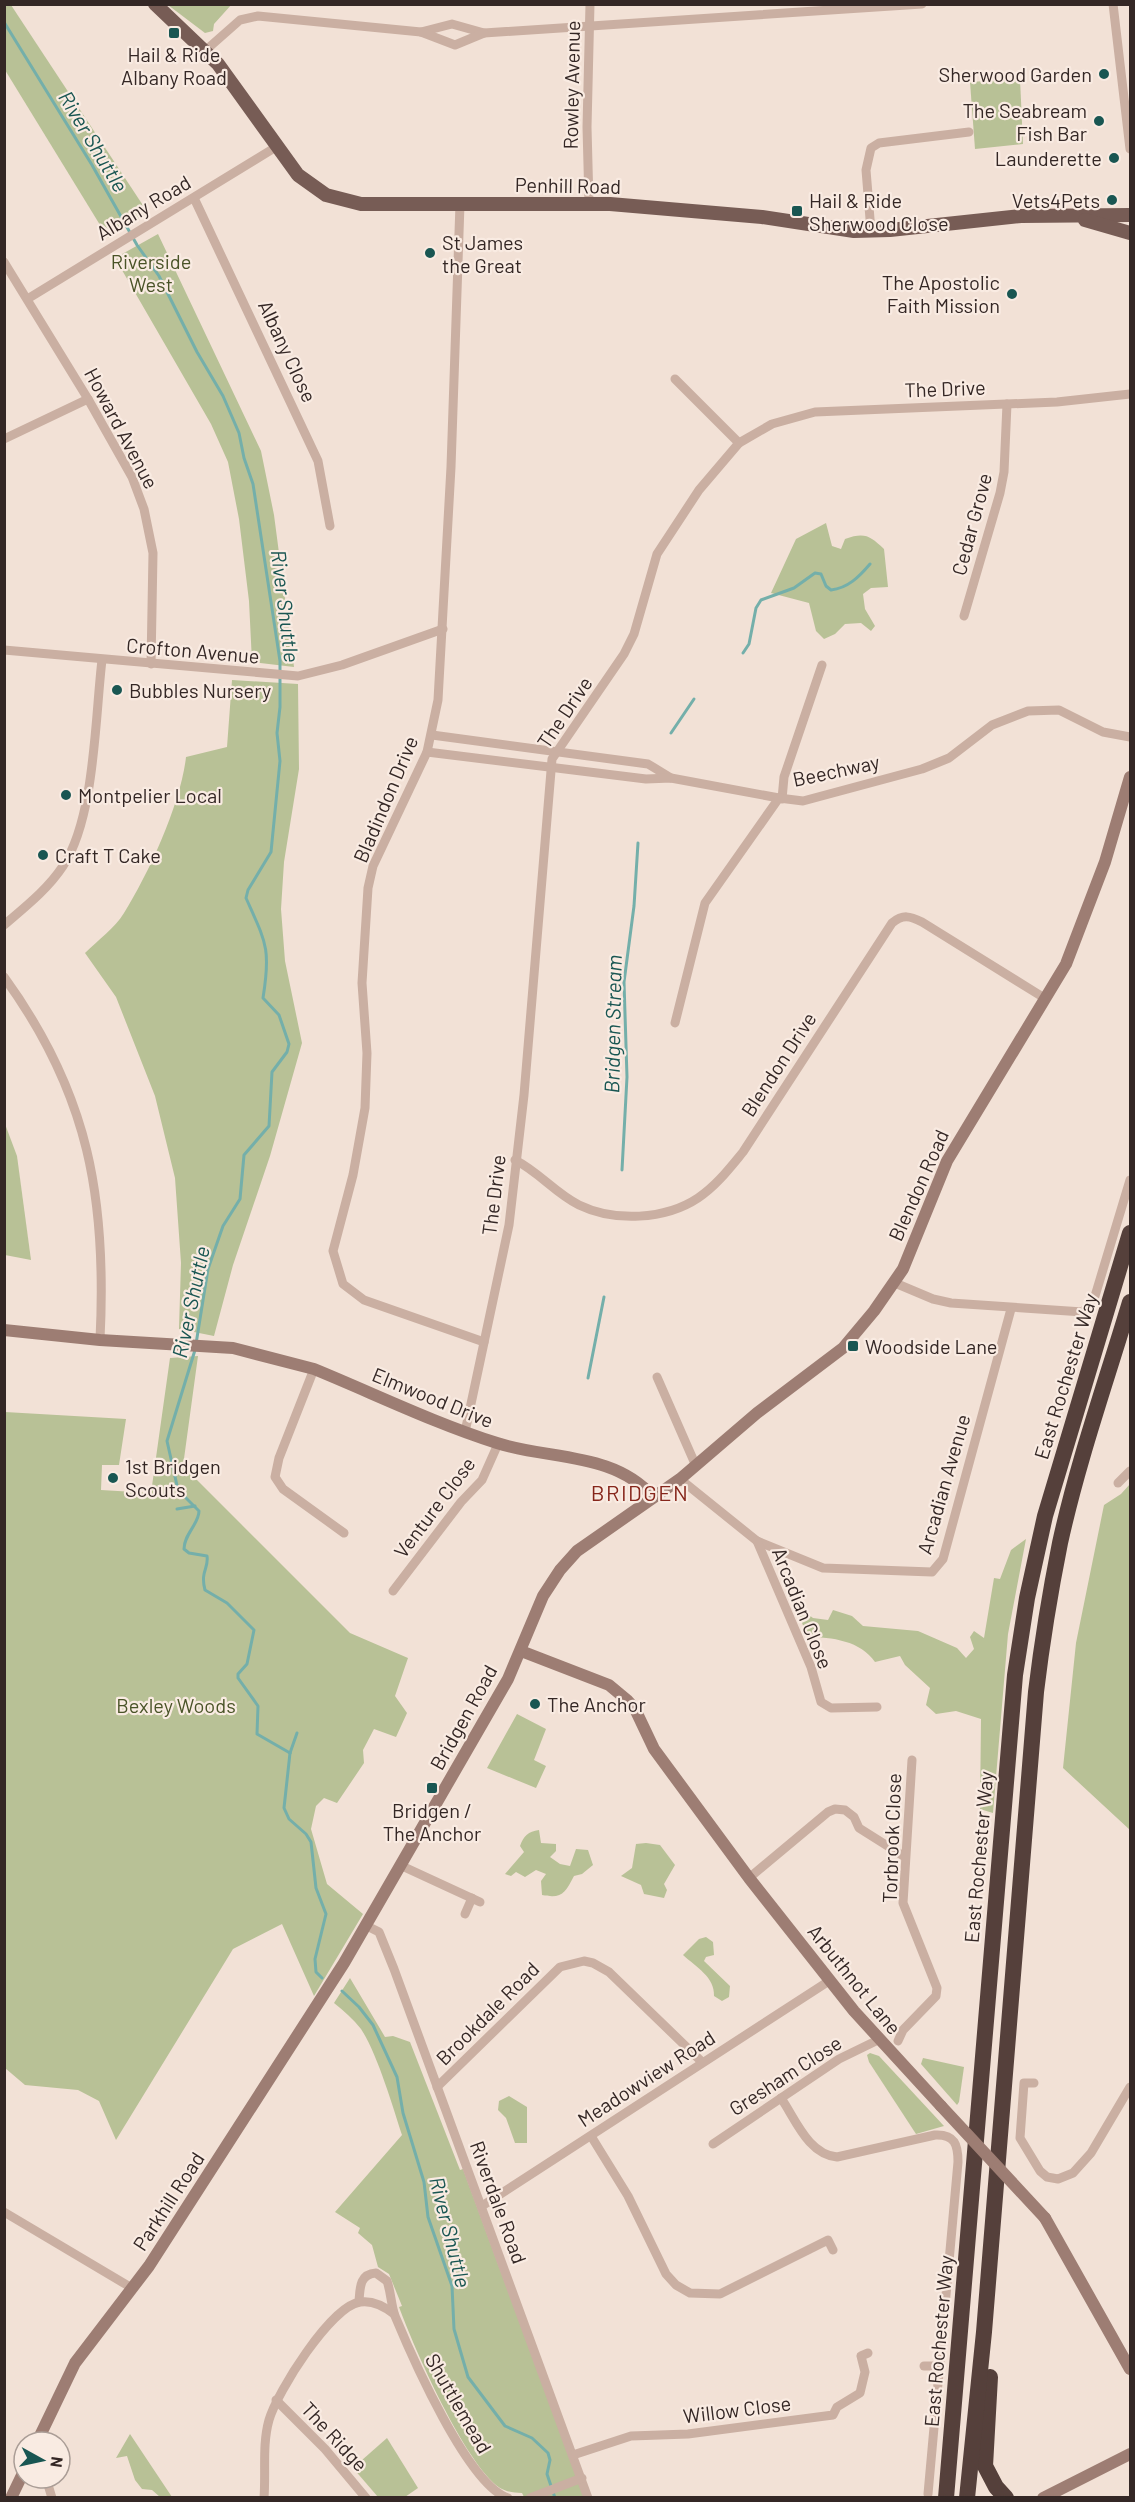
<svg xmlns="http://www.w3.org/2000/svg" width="1135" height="2502" font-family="Barlow,sans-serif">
	<rect width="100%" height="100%" fill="#f2e1d6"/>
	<g fill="#b8c196">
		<path d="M5 4 11 5 148 213 108 238 5 70Z"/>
		<path d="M232 4 214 24 213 31 205 33 168 5Z"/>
		<path d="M1020 79 1023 144 975 149 970 82Z"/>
		<path d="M158 234 261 451 274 515 294 667 252 662 249 601 239 519 228 462 211 424 115 258Z"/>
		<path d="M826 523 832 546 841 549 845 539C865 532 870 536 884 549L888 587 871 588 863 594 865 609 875 626 871 631 861 623 845 624 835 634 824 639 816 631 809 603 771 593 796 539Z"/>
		<path d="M232 680 298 684 299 769 284 862 281 909 285 961 302 1043 270 1156 233 1265 214 1336 179 1329 181 1263 175 1178 155 1096 116 997 85 953C98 940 115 928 124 913 149 873 181 803 186 757L227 747Z"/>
		<path d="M5 1124 17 1156 31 1260 5 1255Z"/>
		<path d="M198 1356 183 1466 350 1633 408 1658 395 1696 407 1713 396 1737 374 1729 363 1750 364 1763 337 1803 324 1798 316 1806 311 1829 327 1884 363 1914 314 1996 282 1924 233 1949 116 2140 99 2101 78 2090 25 2085 5 2068V1412L126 1419 119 1465H102L101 1490 151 1493 170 1358Z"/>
		<path d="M1130 1484V1830L1063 1768 1076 1643 1104 1505 1121 1494Z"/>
		<path d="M1026 1539 1008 1634 993 1813 980 1809 981 1719 956 1711 936 1714 926 1705 930 1688 905 1665 900 1656 875 1662C861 1641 832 1637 807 1637L799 1614 805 1612 813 1618 828 1620 833 1610 852 1616 863 1626 918 1631 957 1648 966 1658 974 1649 970 1637 974 1631 984 1638 994 1578 1000 1579 1011 1550Z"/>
		<path d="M517 1714 546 1729 534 1760 546 1766 536 1788 487 1768Z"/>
		<path d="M539 1830 541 1843 556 1844V1851L550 1857 560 1864 570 1866 576 1849 588 1850 593 1865 582 1874 574 1876C565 1893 562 1899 542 1895L541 1881 546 1874 536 1870 525 1877 516 1872 511 1876 505 1874 524 1852 520 1846C524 1835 528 1832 539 1830Z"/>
		<path d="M646 1843 660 1845 675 1865 664 1884 667 1890 664 1898 644 1894 641 1885 621 1876 632 1868 636 1844Z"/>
		<path d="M706 1937 713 1942 714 1955 706 1957 704 1961 730 1986 729 1997 722 2001 714 1996C715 1977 696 1967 683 1955L699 1939Z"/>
		<path d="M350 1978 385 2037 393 2036 410 2042 460 2170 463 2169 584 2497H524L522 2493C514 2493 507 2492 500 2488 465 2464 414 2348 399 2307L402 2306 389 2274 378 2267 372 2245 358 2233 360 2228 335 2212 402 2135C393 2107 377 2053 361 2029 353 2019 344 2011 334 2003Z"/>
		<path d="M870 2053 879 2056 944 2126 916 2134 869 2062 867 2055Z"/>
		<path d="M923 2058 964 2067 959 2102 957 2105 921 2064Z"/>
		<path d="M509 2096 527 2107V2143H515L506 2118 498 2110 499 2101Z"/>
		<path d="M130 2434 172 2497H160L152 2490 142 2489 135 2480 127 2456 116 2458Z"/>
		<path d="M387 2438 418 2488 405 2497H378L353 2468Z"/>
	</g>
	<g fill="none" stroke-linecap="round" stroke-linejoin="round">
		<g stroke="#74afaa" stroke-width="3">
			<path d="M4 22 92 165 137 245 159 276 197 352 223 396 239 433 244 458 253 484 280 661V707L277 733 280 761 271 852 248 890 246 898C266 943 271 948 263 998L279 1015 289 1044 287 1052 272 1072 269 1126 244 1155 240 1199 223 1226 208 1269 196 1344"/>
			<path d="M743 653 749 644 756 608 761 600 794 588 815 573 821 574 826 586 831 590C848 588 859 577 870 564"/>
			<path d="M671 733 694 699"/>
			<path d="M622 1170 627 1077 624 982 634 906 638 843"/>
			<path d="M195 1350 167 1441 178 1490 199 1511C199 1524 184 1534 184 1549L189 1553 207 1556C209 1569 200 1571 205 1590L227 1603 254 1630 247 1664 238 1674V1678L258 1706 257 1734 290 1753"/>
			<path d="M588 1378 604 1297"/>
			<path d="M177 1509 195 1506"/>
			<path d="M290 1753 284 1808 289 1819 306 1834 311 1842 316 1888 326 1914 315 1959 316 1972 322 1978"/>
			<path d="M290 1753 297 1733"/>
			<path d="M342 1991 359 2007 373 2025 397 2077 403 2113 424 2182 428 2217 452 2286 454 2329 468 2377 505 2426 532 2438 548 2453 550 2460 547 2474 555 2498"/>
		</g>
		<g stroke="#caafa2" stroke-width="9">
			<path d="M1113 4 1130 149"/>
			<path d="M421 32 452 24 484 33 922 4"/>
			<path d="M206 50 240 20 258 16 421 32 455 45 484 33"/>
			<path d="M194 198 318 461 330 526"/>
			<path d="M589 203 587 127 590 4"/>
			<path d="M460 204 451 467 438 700 427 752 373 866 368 888 362 983 367 1053 365 1108 353 1175 333 1251 343 1284 364 1300 484 1342"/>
			<path d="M871 231 866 170 871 148 879 143 969 132"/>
			<path d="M4 262 88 399 132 477 144 509 153 553 151 664"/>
			<path d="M29 298 276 147"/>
			<path d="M675 379 739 443"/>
			<path d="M4 439 88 399"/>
			<path d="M964 616 1000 493 1004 472 1007 404"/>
			<path d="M4 650 298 676 342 665 443 629"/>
			<path d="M432 735 648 764 671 778"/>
			<path d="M427 752 646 779 671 778 779 798"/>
			<path d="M782 799 784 777 822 665"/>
			<path d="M4 925C25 907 48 889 63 866 95 818 95 718 102 660"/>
			<path d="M4 977C89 1094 107 1199 100 1340"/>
			<path d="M675 1023 705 903 779 798 803 801 922 769 949 758 992 725 1028 711 1059 710 1103 732 1130 737"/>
			<path d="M515 1160C539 1172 555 1193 579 1205 614 1222 665 1220 698 1198 716 1186 729 1169 743 1152L892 923C903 914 910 916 922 922L1046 999"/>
			<path d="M895 1283 933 1299 951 1303 1083 1312 1095 1296 1130 1180"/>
			<path d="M314 1369 279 1458 275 1477 283 1489 344 1533"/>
			<path d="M657 1377 696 1466"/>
			<path d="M465 1432 509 1225 524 1095 552 759 624 654 634 634 657 554 699 490 739 443 772 424 815 412 1057 402 1130 394"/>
			<path d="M680 1479 757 1541 823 1568 932 1572 943 1559 1011 1309"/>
			<path d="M1118 1483 1130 1471"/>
			<path d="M757 1541 811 1667 821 1702 831 1708 877 1707"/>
			<path d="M393 1591 461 1502 482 1480 498 1444"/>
			<path d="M402 1866 480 1902"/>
			<path d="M749 1878 828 1812 835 1809 845 1810 854 1817 859 1828 905 1857"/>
			<path d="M465 1914 472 1898"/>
			<path d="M367 1926 379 1932 394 1969 588 2498"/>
			<path d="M898 2041 903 2030 936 1996 937 1988 903 1903 912 1760"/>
			<path d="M1034 2083H1024L1020 2138 1040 2171 1047 2177 1058 2179 1073 2173 1091 2153 1130 2087"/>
			<path d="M437 2087 560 1967 584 1961 593 1963 609 1972 702 2062"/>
			<path d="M781 2098C796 2120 808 2154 837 2157L935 2135C955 2134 958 2145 958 2162L928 2494"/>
			<path d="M591 2136 628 2196 666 2274 676 2285 690 2293 720 2294 828 2240 833 2250"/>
			<path d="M713 2144 839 2059 878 2040"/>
			<path d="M482 2206 829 1981"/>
			<path d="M4 2212 132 2288"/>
			<path d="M359 2302C360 2289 359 2274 376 2273L387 2281C391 2292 391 2305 395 2316 412 2357 468 2485 508 2498"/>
			<path d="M924 2366H940"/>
			<path d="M276 2400 325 2449 366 2498"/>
			<path d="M573 2455 631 2436 688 2434 833 2415 837 2407 860 2393 865 2372 861 2356 868 2353"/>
			<path d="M46 2478 52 2498"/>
			<path d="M264 2498C266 2471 262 2445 269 2420 277 2392 331 2306 360 2302 373 2300 384 2306 394 2314"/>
			<path d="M530 2498 582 2478"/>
		</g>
		<g stroke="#9d7d73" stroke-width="12">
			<path d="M4 1330 100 1340 233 1348 314 1369C375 1394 434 1423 497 1443 550 1460 614 1452 653 1497"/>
			<path d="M521 1651 609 1685 627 1700 635 1709 654 1749 749 1878 854 2011 941 2106"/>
			<path d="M1045 2218 1130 2369"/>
			<path d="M37 2442 75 2363 149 2266 344 1963 508 1679 543 1596 560 1570 577 1551 680 1479 757 1413 843 1348 874 1311 903 1269 947 1161 1066 964 1105 862 1130 777"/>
			<path d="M11 2498 24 2471"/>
			<path d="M1043 2498 1130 2454"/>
		</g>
		<g stroke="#775c55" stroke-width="14">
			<path d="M155 4 218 64 298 175 326 195 361 204H610L762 217 854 231 890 230 1021 216 1130 215"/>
			<path d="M1085 220 1130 233"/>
		</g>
		<g stroke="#55403b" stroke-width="16">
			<path d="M990 2377 985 2466 996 2487 1006 2498"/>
			<path d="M946 2498 1015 1675 1027 1598 1045 1516 1130 1233"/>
			<path d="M967 2498 984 2332 1036 1692C1042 1642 1050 1593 1060 1543 1078 1461 1106 1382 1130 1302"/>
		</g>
		<path stroke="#9d7d73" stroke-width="12" d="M941 2106 1045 2218"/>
	</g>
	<g fill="#195652" stroke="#f9ebe2" stroke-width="2">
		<rect x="168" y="27" width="12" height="12" rx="3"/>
		<circle cx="1104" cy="74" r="6"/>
		<circle cx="1099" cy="121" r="6"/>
		<circle cx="1114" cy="158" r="6"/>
		<circle cx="1112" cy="200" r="6"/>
		<rect x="791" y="205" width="12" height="12" rx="3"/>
		<circle cx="430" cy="253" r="6"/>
		<circle cx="1012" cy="294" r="6"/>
		<circle cx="117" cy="690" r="6"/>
		<circle cx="66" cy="795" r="6"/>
		<circle cx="43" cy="855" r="6"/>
		<rect x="847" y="1340" width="12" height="12" rx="3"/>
		<circle cx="113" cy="1478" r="6"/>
		<circle cx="535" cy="1704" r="6"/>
		<rect x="426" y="1782" width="12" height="12" rx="3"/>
	</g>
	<g text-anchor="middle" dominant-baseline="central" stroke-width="4.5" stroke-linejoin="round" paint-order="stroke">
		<g font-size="20" fill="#342725" stroke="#f9ebe2" text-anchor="start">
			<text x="174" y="54" text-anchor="middle">Hail &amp; Ride<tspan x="174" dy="23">Albany Road</tspan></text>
			<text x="1092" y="74" text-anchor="end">Sherwood Garden</text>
			<text x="1087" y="110" text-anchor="end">The Seabream<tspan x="1087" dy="23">Fish Bar</tspan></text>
			<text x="1102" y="158" text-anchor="end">Launderette</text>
			<text x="809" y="200">Hail &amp; Ride<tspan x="809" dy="23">Sherwood Close</tspan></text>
			<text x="1100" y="200" text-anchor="end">Vets4Pets</text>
			<text x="442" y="242">St James<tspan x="442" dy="23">the Great</tspan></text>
			<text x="1000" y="282" text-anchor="end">The Apostolic<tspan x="1000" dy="23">Faith Mission</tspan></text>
			<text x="129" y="690">Bubbles Nursery</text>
			<text x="78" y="795">Montpelier Local</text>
			<text x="55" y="855">Craft T Cake</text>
			<text x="865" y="1346">Woodside Lane</text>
			<text x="125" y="1466">1st Bridgen<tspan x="125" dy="23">Scouts</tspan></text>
			<text x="547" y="1704">The Anchor</text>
			<text x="432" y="1810" text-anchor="middle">Bridgen /<tspan x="432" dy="23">The Anchor</tspan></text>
		</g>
		<g font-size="20" fill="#342725" stroke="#f9ebe2">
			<text transform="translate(571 85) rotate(-89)">Rowley Avenue</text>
			<text transform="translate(568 185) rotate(1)">Penhill Road</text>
			<text transform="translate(143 207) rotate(-31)">Albany Road</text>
			<text transform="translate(288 351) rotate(65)">Albany Close</text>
			<text transform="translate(945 388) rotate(-2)">The Drive</text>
			<text transform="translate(122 428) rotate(62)">Howard Avenue</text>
			<text transform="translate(971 524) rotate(-75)">Cedar Grove</text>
			<text transform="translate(193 650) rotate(5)">Crofton Avenue</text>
			<text transform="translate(564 712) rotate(-56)">The Drive</text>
			<text transform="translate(836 770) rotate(-12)">Beechway</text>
			<text transform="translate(385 799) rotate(-67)">Bladindon Drive</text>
			<text transform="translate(778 1064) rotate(-57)">Blendon Drive</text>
			<text transform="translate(918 1185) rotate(-66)">Blendon Road</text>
			<text transform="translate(493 1195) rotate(-83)">The Drive</text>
			<text transform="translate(1065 1376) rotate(-73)">East Rochester Way</text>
			<text transform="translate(433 1397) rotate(22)">Elmwood Drive</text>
			<text transform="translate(943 1484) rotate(-74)">Arcadian Avenue</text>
			<text transform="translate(434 1507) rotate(-53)">Venture Close</text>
			<text transform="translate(803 1608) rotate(68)">Arcadian Close</text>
			<text transform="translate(463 1717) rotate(-61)">Bridgen Road</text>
			<text transform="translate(891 1838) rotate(-88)">Torbrook Close</text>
			<text transform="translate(978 1857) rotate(-85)">East Rochester Way</text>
			<text transform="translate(855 1979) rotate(51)">Arbuthnot Lane</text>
			<text transform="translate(487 2013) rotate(-45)">Brookdale Road</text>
			<text transform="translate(785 2075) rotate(-33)">Gresham Close</text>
			<text transform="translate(646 2078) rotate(-33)">Meadowview Road</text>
			<text transform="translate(168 2201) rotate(-57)">Parkhill Road</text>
			<text transform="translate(499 2202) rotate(70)">Riverdale Road</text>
			<text transform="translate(938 2341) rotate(-85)">East Rochester Way</text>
			<text transform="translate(459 2403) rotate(60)">Shuttlemead</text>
			<text transform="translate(737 2409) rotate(-7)">Willow Close</text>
			<text transform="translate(335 2436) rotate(47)">The Ridge</text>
		</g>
		<g font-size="20" fill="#495327" stroke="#f9ebe2">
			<text x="151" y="261">Riverside<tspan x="151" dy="23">West</tspan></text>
			<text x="176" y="1705">Bexley Woods</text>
		</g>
		<g font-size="21" font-style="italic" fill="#195652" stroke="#f9ebe2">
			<text transform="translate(94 141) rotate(59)">River Shuttle</text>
			<text transform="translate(286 606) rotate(83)">River Shuttle</text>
			<text transform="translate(612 1024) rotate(-89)">Bridgen Stream</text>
			<text transform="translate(190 1302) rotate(-78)">River Shuttle</text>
			<text transform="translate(451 2232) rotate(76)">River Shuttle</text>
		</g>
		<g font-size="22" letter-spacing="1.5" fill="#86261b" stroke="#f9ebe2">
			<text x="640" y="1492">BRIDGEN</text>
		</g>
	</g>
	<rect width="1135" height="2502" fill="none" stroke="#342725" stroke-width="12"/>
	<g transform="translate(42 2460) rotate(98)"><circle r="28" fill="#f9ebe2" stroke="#aa9d96" stroke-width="1.5"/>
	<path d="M0-4.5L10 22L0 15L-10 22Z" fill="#195652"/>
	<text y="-9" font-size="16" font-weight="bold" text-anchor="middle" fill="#342725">N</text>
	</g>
</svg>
